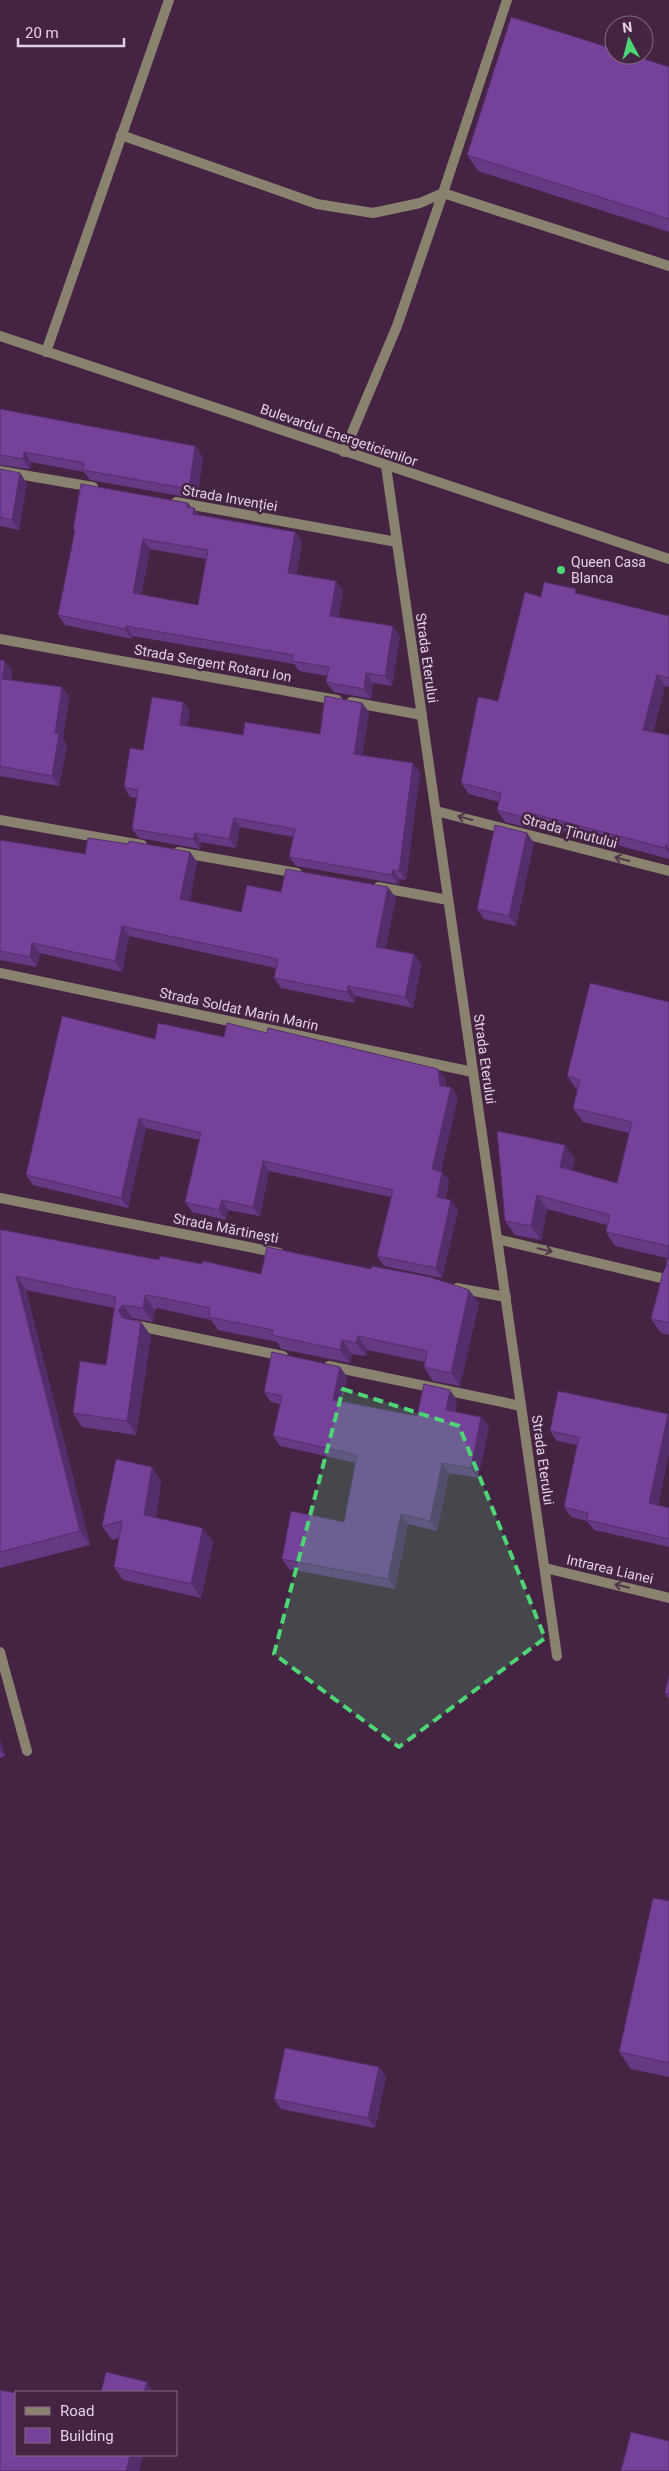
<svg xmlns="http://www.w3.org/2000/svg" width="669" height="2471" font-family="Roboto,sans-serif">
	<rect width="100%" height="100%" fill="#442442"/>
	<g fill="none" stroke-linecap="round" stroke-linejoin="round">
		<g stroke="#89826e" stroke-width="10">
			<path d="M121 135 317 204 373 213 420 203 443 193 507 0"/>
			<path d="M46 352 169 0"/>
			<path d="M344 452 397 326 443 193 669 266"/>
			<path d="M0 1652 27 1751"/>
		</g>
		<g stroke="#89826e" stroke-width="10">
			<path d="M386 466 557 1656"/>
			<path d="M0 471 93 487"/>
			<path d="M176 502 397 542"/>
			<path d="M0 639 337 700"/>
			<path d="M351 702 422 715"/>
			<path d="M436 811 669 871"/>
			<path d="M0 820 142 845"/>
			<path d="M178 852 297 873"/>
			<path d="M378 887 448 900"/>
			<path d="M0 973 473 1072"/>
			<path d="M0 1198 279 1253"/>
			<path d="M497 1239 669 1280"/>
			<path d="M457 1288 506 1297"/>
			<path d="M134 1325 283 1356"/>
			<path d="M329 1366 521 1406"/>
			<path d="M545 1568 669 1598"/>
		</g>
		<path stroke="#89826e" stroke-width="10" d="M0 336 669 559"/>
	</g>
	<g fill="#653984" fill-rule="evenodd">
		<path d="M669 67V232L478 171 467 155Z"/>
		<path d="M0 409 203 457 197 499 90 480 84 472 31 462 30 469 0 465Z"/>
		<path d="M0 469 27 483 19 530 0 526Z"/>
		<path d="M188 503 191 508H194L199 515 295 532 302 542 296 574 336 581 343 591 338 617 400 636 392 686 373 683 371 699 334 692 326 682 327 676 299 671 294 664 133 636 132 639 65 625 58 615 75 533 73 529ZM150 549 206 559 198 605 141 595Z"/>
		<path d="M579 594 669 616V687L665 686 653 732 669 735V859L538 824 537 830 505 822 497 810 499 802 469 794 461 783 498 701 541 597Z"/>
		<path d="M0 660 12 671 11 680 62 687 69 697 63 739 67 745 59 786 0 776Z"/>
		<path d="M183 702 190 712 187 726 243 735 320 734 362 703 369 712 362 755 420 772 406 880 399 879 398 884 296 866 289 857 293 837 240 827 236 848 201 842 200 849 139 838 132 829 137 798 130 797 124 787 143 750Z"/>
		<path d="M0 840 85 854 190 852 197 862 189 901 241 912 281 892 396 898 385 948 414 954 421 964 413 1008 356 996 354 1003 281 988 274 978 276 968 129 936 122 972 40 953 37 967 0 960Z"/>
		<path d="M534 843 516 926 484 919 477 909Z"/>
		<path d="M669 1002V1335L661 1333 651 1319 666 1267 667 1258 615 1246 606 1232 607 1225 547 1209 541 1240 515 1235 505 1221 565 1145 575 1159 572 1171 617 1183 629 1133 583 1122 573 1108 577 1090 567 1076Z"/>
		<path d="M224 1037 445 1078 446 1086 458 1096 441 1171 442 1172 449 1181 445 1199 458 1210 442 1278 384 1266 377 1256 391 1197 269 1171 260 1216 228 1210 226 1220 192 1212 185 1202 200 1140 146 1128 128 1208 33 1185 26 1175 155 1039Z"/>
		<path d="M0 1230 159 1260 202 1264 261 1274 469 1290 479 1303 460 1386 433 1381 424 1367 425 1362 367 1350 366 1356 352 1354 350 1363 281 1349 277 1342 218 1330 211 1320 157 1308 155 1310 153 1322 132 1318 131 1320 141 1322 151 1336 136 1435 82 1427 73 1413 106 1365 114 1308 26 1290 90 1545 0 1568Z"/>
		<path d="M340 1367 347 1377 342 1401 417 1416 457 1400 455 1412 481 1417 489 1427 478 1478 449 1473 437 1531 408 1524 395 1589 289 1569 282 1559 344 1522 356 1463 280 1446 273 1436 280 1404 271 1402 264 1392Z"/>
		<path d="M668 1414 669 1415V1452L658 1505 669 1508V1547L594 1530 587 1521 571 1517 564 1507 577 1445 557 1441 550 1431Z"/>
		<path d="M152 1467 161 1481 156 1517 213 1542 201 1598 123 1580 114 1567 119 1538 112 1540 102 1526Z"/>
		<path d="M669 1675V1699L665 1693Z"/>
		<path d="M0 1740 5 1756 0 1758Z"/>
		<path d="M669 1901V2077L631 2069 619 2052Z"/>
		<path d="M379 2067 386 2077 375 2128 281 2109 274 2099Z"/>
	</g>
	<g fill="#532e6b">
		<path d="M195 446 203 457 197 499 189 489Z"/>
		<path d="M24 452 31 462 30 469 23 459Z"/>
		<path d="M20 473 27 483 19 530 12 520Z"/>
		<path d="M188 503 194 511V508L201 518 200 524 187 507Z"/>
		<path d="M295 532 302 542 295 583 288 573Z"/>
		<path d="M143 539 150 549 140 603 133 593Z"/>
		<path d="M336 581 343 591 337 626 330 616Z"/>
		<path d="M126 626 133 636 132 639 125 629Z"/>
		<path d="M393 626 400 636 392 686 385 676Z"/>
		<path d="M5 661 12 671 9 689 2 679Z"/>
		<path d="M366 673 373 683 371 699 364 689Z"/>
		<path d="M657 675 665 686 651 741 643 730Z"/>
		<path d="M62 687 69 697 63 739 67 745 59 786 52 776 55 733Z"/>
		<path d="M183 702 190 712 186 734 180 725Z"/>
		<path d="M362 703 369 712 361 764 354 754Z"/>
		<path d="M413 763 420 772 406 880 399 871Z"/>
		<path d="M530 813 538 824 537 830 529 819Z"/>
		<path d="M234 818 240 827 236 848 229 839Z"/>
		<path d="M195 833 201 842 200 849 193 839Z"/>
		<path d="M527 833 534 843 516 926 509 916Z"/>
		<path d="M666 845 669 849V854L665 848Z"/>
		<path d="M190 852 197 862 188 910 180 899Z"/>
		<path d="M393 870 399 879 398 884 392 875Z"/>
		<path d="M388 887 396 898 384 957 376 947Z"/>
		<path d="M122 926 129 936 122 972 115 961Z"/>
		<path d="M32 943 40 953 37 967 30 957Z"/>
		<path d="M414 954 421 964 413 1008 405 997Z"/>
		<path d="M348 986 356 996 354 1003 347 992Z"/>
		<path d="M438 1069 445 1078 446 1096 440 1086Z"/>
		<path d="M451 1087 458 1096 439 1179 432 1169Z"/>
		<path d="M139 1118 146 1128 128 1208 121 1198Z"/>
		<path d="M565 1145 575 1159 570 1181 560 1167Z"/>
		<path d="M263 1161 269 1171 260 1216 253 1207Z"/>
		<path d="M442 1172 449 1181 444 1207 437 1197Z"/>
		<path d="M537 1195 547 1209 541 1240 531 1226Z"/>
		<path d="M222 1200 228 1210 226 1220 219 1210Z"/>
		<path d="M451 1200 458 1210 442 1278 436 1268Z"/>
		<path d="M16 1276 26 1290 90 1545 80 1531Z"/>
		<path d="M469 1290 479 1303 460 1386 451 1373Z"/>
		<path d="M145 1296 155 1310 153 1322 143 1308Z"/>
		<path d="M123 1305 132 1318 127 1324 118 1310Z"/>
		<path d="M141 1322 151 1336 136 1435 127 1421Z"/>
		<path d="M358 1336 367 1350 366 1356 356 1343Z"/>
		<path d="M342 1340 352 1354 350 1363 340 1350Z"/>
		<path d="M340 1367 347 1377 340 1410 333 1400Z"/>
		<path d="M450 1390 457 1400 453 1420 446 1410Z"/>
		<path d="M668 1414 669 1415V1452L656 1513 649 1503Z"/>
		<path d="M481 1417 489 1427 478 1478 471 1468Z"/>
		<path d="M442 1463 449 1473 437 1531 430 1521Z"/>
		<path d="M152 1467 161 1481 154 1528 144 1515Z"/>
		<path d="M401 1514 408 1524 395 1589 388 1579Z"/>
		<path d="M203 1528 213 1542 201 1598 191 1584Z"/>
		<path d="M0 1740 5 1756 0 1750Z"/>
		<path d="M379 2067 386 2077 375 2128 368 2118Z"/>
		<path d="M147 2382 154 2392H144Z"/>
		<path d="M130 2455H143L139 2471H126Z"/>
	</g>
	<g fill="#764299" stroke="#532e6b" fill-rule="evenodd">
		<path d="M511 17 614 49V55H632L669 67V219L467 155Z"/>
		<path d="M0 409 195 446 189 489 83 470 84 463 24 452 23 459 0 455Z"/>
		<path d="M0 469 20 473 12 520 0 517Z"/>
		<path d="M81 484 188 503 187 507 194 508 193 514 295 532 288 573 336 581 330 616 393 626 385 676 366 673 364 689 326 682 329 667 292 661 293 655 126 626 125 629 58 615 75 530 73 529ZM143 539 208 550 198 605 133 593Z"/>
		<path d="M544 582 576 589 575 593 669 616V678L657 675 643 730 669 735V845H666L665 848 530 813 529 819 497 810 501 793 461 783 478 697 498 701 525 592 541 597Z"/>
		<path d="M0 660 5 661 2 679 62 687 55 733 59 734 52 776 0 766Z"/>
		<path d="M325 696 362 703 354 754 413 763 399 871 393 870 392 875 289 857 295 829 234 818 229 839 195 833 193 839 132 829 138 790 124 787 130 748 143 750 152 697 183 702 180 725 243 735 245 722 320 734Z"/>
		<path d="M495 825 527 833 509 916 477 909Z"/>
		<path d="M88 838 129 844V841L190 852 180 899 241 912 247 885 281 892 286 869 388 887 376 947 414 954 405 997 348 986 347 992 274 978 278 959 122 926 115 961 32 943 30 957 0 951V840L85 854Z"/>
		<path d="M590 983 669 1002V1323L651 1319 663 1272 666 1267 669 1246 606 1232 610 1215 537 1195 531 1226 505 1221 497 1131 565 1145 560 1167 617 1183 632 1122 573 1108 580 1080 567 1076Z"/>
		<path d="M62 1016 155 1039 158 1023 224 1037 227 1023 267 1033 268 1028 438 1069 440 1086 451 1087 432 1169 442 1172 437 1197 451 1200 436 1268 377 1256 393 1190 263 1161 253 1207 222 1200 219 1210 185 1202 201 1133 139 1118 121 1198 26 1175Z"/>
		<path d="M0 1230H3L159 1260 160 1256 202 1264 203 1261 261 1274 267 1247 371 1269 372 1266 430 1277 469 1290 451 1373 424 1367 427 1351 358 1336 356 1343 342 1340 340 1350 272 1335 273 1330 209 1317 210 1308 148 1295 145 1296 143 1308 123 1305 118 1310 123 1318 141 1322 127 1421 73 1413 80 1361 106 1365 116 1297 16 1276 80 1531 0 1552Z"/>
		<path d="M272 1352 340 1367 333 1400 417 1416 424 1384 450 1390 446 1410 481 1417 471 1468 442 1463 430 1521 401 1514 388 1579 282 1559 291 1511 344 1522 357 1455 273 1436 282 1396 264 1392Z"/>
		<path d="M558 1391 668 1414 649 1503 669 1508V1539L587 1520 588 1513 564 1507 579 1437 550 1431Z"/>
		<path d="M116 1459 152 1467 144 1515 203 1528 191 1584 114 1567 122 1521 102 1526Z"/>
		<path d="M669 1675V1694L665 1693Z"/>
		<path d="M653 1898 669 1901V2063L619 2052Z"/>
		<path d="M285 2048 379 2067 368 2118 274 2099Z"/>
		<path d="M106 2372 147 2382 144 2392H101Z"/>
		<path d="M0 2390 16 2393V2455H130L126 2471H0Z"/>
		<path d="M631 2432 669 2441V2471H621Z"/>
	</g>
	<defs><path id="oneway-shaft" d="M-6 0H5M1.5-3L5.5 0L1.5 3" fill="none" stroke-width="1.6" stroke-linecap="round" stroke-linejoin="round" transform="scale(1.25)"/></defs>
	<g stroke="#52374b">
		<use href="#oneway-shaft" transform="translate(465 818) rotate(-165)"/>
		<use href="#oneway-shaft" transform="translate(622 859) rotate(-165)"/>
		<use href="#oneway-shaft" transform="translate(545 1250) rotate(13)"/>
		<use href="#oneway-shaft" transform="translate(622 1586) rotate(-167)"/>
	</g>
	<path fill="#4ed676" fill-opacity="0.2" stroke="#4ed676" stroke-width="4" stroke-dasharray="10 6" stroke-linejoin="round" d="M343 1389 459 1426 545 1638 399 1747 274 1654Z"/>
	<circle fill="#4ed676" stroke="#442442" stroke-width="2" cx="561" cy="570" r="5"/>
	<g text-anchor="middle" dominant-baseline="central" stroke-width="5" stroke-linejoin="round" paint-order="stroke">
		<g font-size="14" fill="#e4d0e2" stroke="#442442">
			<text transform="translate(339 435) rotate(19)">Bulevardul Energeticienilor</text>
			<text transform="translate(230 498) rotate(10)">Strada Invenției</text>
			<text transform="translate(427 658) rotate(82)">Strada Eterului</text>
			<text transform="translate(213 663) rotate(10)">Strada Sergent Rotaru Ion</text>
			<text transform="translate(570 831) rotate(15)">Strada Ținutului</text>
			<text transform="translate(239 1009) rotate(12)">Strada Soldat Marin Marin</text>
			<text transform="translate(485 1059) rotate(82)">Strada Eterului</text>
			<text transform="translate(226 1228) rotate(11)">Strada Mărtinești</text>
			<text transform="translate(543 1460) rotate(82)">Strada Eterului</text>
			<text transform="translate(610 1569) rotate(13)">Intrarea Lianei</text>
		</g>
		<g font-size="14" fill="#e4d0e2" stroke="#442442" text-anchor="start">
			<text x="571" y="562">Queen Casa<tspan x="571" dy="16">Blanca</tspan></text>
		</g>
	</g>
	<rect x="15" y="2391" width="162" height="65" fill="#442442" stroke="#846982"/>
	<rect x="25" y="2407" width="25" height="8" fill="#89826e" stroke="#846982"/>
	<text x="60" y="2416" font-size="15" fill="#e4d0e2">Road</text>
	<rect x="25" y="2428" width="25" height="15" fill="#764299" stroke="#846982"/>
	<text x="60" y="2441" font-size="15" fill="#e4d0e2">Building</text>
	<g transform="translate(629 40) rotate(353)"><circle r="24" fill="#442442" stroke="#846982"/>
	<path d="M0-4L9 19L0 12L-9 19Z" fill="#4ed676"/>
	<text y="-8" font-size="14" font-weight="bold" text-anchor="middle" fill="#e4d0e2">N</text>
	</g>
	<path d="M18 38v8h106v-8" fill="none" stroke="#e4d0e2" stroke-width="2.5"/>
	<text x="25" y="38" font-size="15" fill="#e4d0e2" stroke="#442442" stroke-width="4" paint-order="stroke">20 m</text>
</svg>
